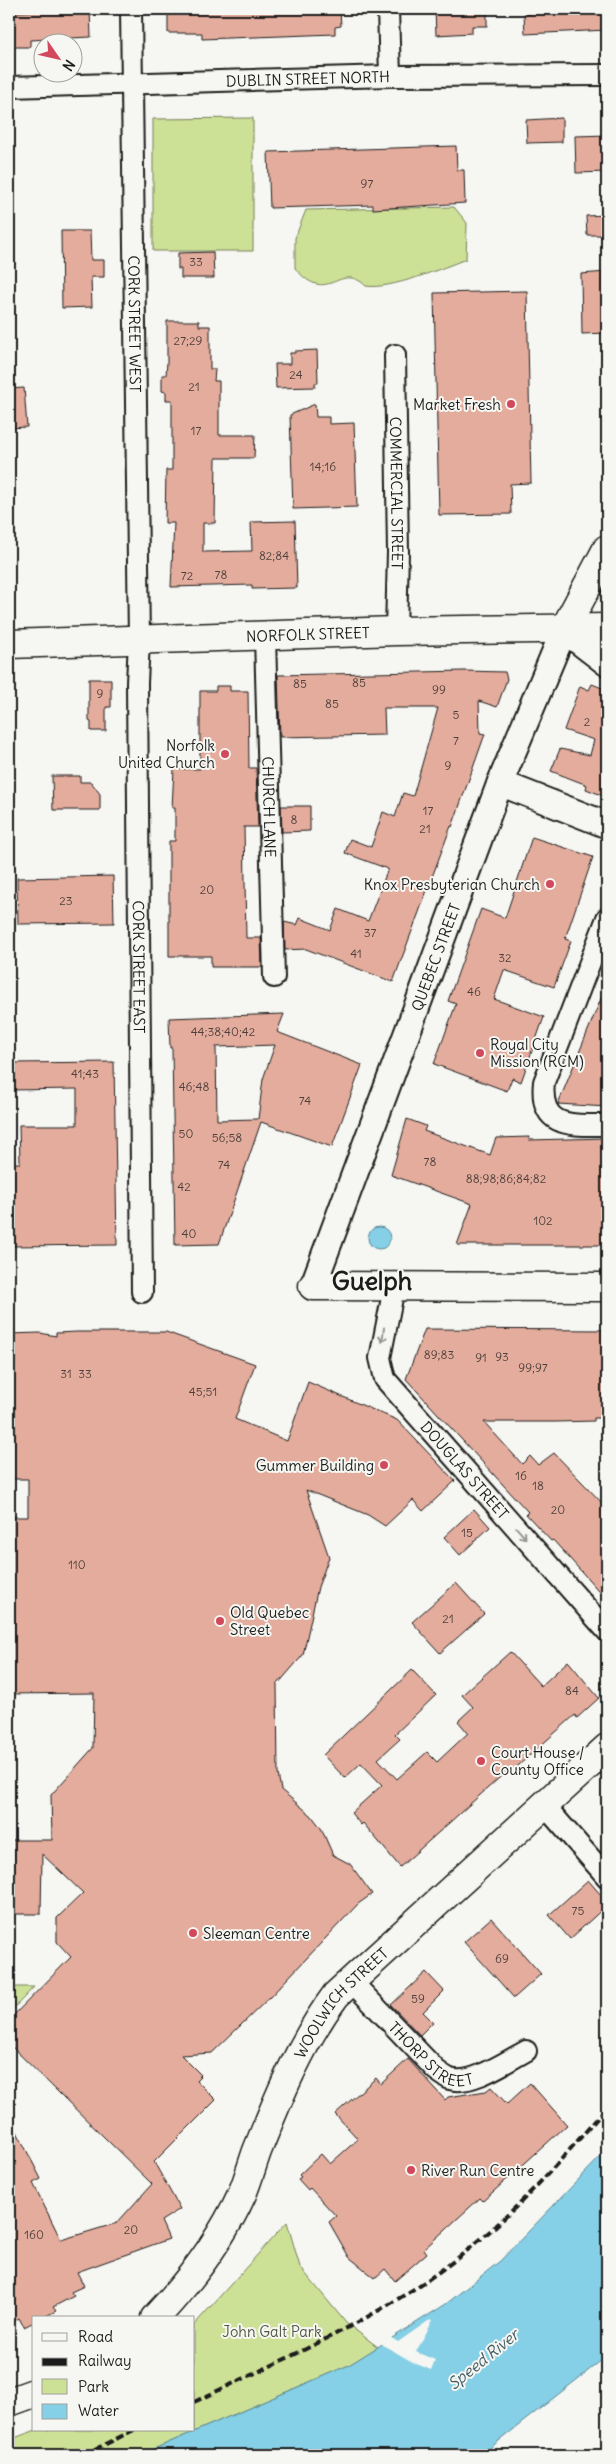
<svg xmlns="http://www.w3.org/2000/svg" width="616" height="2464" font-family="Delius,sans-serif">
	<rect width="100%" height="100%" fill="#f6f6f2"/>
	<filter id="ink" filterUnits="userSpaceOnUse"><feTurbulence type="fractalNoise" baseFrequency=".02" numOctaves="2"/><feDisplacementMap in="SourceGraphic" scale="10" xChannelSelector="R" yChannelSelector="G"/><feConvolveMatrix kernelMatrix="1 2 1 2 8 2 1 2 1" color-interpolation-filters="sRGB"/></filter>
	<g filter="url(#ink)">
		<g fill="#cde196" stroke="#747e59">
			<path d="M253 118V251H153V119Z"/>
			<path d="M454 207 467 223 466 259C442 268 391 290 366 286 339 260 328 308 295 268V238L306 210Z"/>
			<path d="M9 1987H34L9 2013Z"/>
			<path d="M287 2222 300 2267 346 2323 378 2347 349 2365 140 2455H9V2440L36 2430H194V2325Z"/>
		</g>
		<g fill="#85d0e6" stroke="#5b8895">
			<circle cx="379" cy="1238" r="11"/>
			<path d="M607 2150V2356L481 2455H140L349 2365 446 2304 500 2261Z"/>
		</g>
		<path fill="#f6f6f2" d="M431 2319 433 2320 416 2352 435 2360 431 2370 414 2363 380 2343 390 2337 398 2342Z"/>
		<g fill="#e4ac9c" stroke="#1c1c1c" fill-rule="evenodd">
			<path d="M90 9 91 37 30 40V47H9V15L17 14 16 12Z"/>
			<path d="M174 9H337L340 10 341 26 335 27V34L202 39V33H168V12H174Z"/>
			<path d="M435 9H487V26H472V33L436 35Z"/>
			<path d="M531 9H607V30L525 34 524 14H531Z"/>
			<path d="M562 118V142L527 143 526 120Z"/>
			<path d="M607 135V172L576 173 575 136Z"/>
			<path d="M456 146 457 170H464L465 203 373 209V205L270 208 268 152Z"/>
			<path d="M607 215V235H587L586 216Z"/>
			<path d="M61 231H90L91 260H104V277H91L92 307 62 308Z"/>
			<path d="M213 252 214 278H181V269H178V253Z"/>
			<path d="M607 272V333L582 334 581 274Z"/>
			<path d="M527 291 531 483 510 484 511 514 439 515 434 293Z"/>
			<path d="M167 321H199V326H210V369H215L214 381H219V435H255L254 458H216L215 523H203V552L252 551 251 522 295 521 297 588 252 589V585L171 587 174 523H165L166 470H172V400H166V392L162 391V375H166L167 362Z"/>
			<path d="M317 350 318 383H315V387L276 388 275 364H290V353H295V351Z"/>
			<path d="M24 388 27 427 9 428V389Z"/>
			<path d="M315 404 316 417H329V424L354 423 357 507 293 509 290 415Z"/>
			<path d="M465 671 505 672 507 679 497 707 479 701 480 733 485 734 452 827 451 826 393 982 306 949 285 950 284 922 297 925 300 918 330 930 338 909 368 921 388 869 345 853 350 839 371 847 383 812 395 817 403 793 413 796 438 708H384L385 735 280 737 278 675Z"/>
			<path d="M89 679H111V707H106V731H91V722L89 721Z"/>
			<path d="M592 684 607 690V797L586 789 587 785 551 771 560 749 590 755 594 740 564 730 580 686 589 690Z"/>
			<path d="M216 686H230V691H248L249 768H256L258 827H244L246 938H261L262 967H211V956H169V841H175V808H172L174 769H200V691H216Z"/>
			<path d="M52 776H80V782H91L100 794V810H53Z"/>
			<path d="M281 806H310V831L282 832Z"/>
			<path d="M532 837 593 857 565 939 571 941 554 987 504 970 494 999 544 1017 521 1082 512 1078 507 1091 434 1064 456 1004 448 1001 481 909 505 918Z"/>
			<path d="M113 876 114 923 18 924 17 878Z"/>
			<path d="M607 984V1107L558 1104Z"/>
			<path d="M284 1014 277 1032 362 1065 332 1147 261 1122 219 1244 175 1245 172 1048H170L169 1018ZM275 1045 263 1079 258 1119 217 1120 216 1047Z"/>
			<path d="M114 1062 117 1245 9 1246V1163H20L19 1125H77V1089L9 1090V1063Z"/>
			<path d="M407 1119 426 1126 424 1131 490 1155 496 1138 529 1137V1140L607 1138V1245H457L472 1204 391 1175Z"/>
			<path d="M425 1329 607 1330V1418H594V1421L556 1422H484L522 1464 530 1456 538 1465 554 1453 607 1508V1600L553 1540 551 1541 526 1514 528 1512 406 1379Z"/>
			<path d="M77 1332H166L255 1364 235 1419 287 1441 308 1382 397 1420 455 1481 423 1511 413 1500 385 1526 368 1515 306 1490 329 1557 318 1587 303 1655 277 1685 278 1774 281 1790 311 1815 321 1828 333 1855 350 1864 372 1894 358 1904 270 1997 212 2053 181 2055 201 2075 196 2080 216 2100 154 2162 180 2209 161 2221 169 2239 77 2272 84 2286 71 2292 74 2296 53 2307 56 2311 42 2318H34V2322L24 2327 19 2318 9 2324V2116L41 2179 33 2183 61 2240 117 2223 152 2184 9 2044V2020L71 1957 57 1942V1918L83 1893 42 1854 41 1914H9V1840H52L51 1795 93 1748 94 1693 9 1694V1517H28V1479H9V1334L40 1333 56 1336V1333Z"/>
			<path d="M474 1509 490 1527 460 1555 444 1537Z"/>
			<path d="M456 1583 484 1614 440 1653 412 1622Z"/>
			<path d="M510 1652 541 1686 568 1661 599 1698 577 1718 575 1715 510 1773 508 1770 400 1867 363 1823 361 1825 351 1813 382 1785 361 1763 345 1778 323 1755 412 1670 436 1695 395 1734 400 1739 378 1759 397 1779 427 1752 437 1762 468 1733 458 1721 473 1707 462 1695Z"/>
			<path d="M588 1880 607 1902V1905L570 1939 549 1915Z"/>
			<path d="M491 1918 541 1974 514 1998 464 1942Z"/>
			<path d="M426 1972 444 1991 423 2012 433 2022 420 2035 391 2005Z"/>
			<path d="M408 2059 445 2100 448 2097 486 2091 491 2087 507 2104 530 2083 567 2125 483 2201 480 2198 424 2249 427 2253 395 2281 385 2269 375 2278 349 2257 329 2222 336 2216 310 2188 308 2190 298 2179 301 2177 299 2175 321 2154 330 2164 358 2139 335 2114 376 2078 381 2084Z"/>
		</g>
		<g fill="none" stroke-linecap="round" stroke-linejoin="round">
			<defs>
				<g id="minor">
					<path id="s1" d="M131 9 139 640 137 683 142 1292"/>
					<path d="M388 9 390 76"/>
					<path id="s2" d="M9 87 390 76 607 75"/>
					<path id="s3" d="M395 355 398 552 396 631"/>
					<path id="s4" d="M265 636 274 977"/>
					<path d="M607 918 544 1082C539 1129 571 1125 607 1125"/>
					<path id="s5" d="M394 1288 380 1358 385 1379 607 1631"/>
					<path d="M545 1806 607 1877"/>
					<path id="s6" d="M351 1981 436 2070C440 2073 445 2077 450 2079 471 2086 507 2061 526 2051"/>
				</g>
				<g id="tertiary">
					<path d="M500 783 607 825"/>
					<path id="s7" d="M313 1286 500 783 564 630 607 663"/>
				</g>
				<g id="secondary">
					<path d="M564 630 607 549"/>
					<path id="s8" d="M9 644 396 631 607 628"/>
					<path d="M313 1286 607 1287"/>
					<path id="s9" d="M155 2318C190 2281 221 2240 242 2194 248 2180 252 2165 257 2151 279 2096 301 2042 336 1995L607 1748"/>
					<path d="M9 2402 34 2393"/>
				</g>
			</defs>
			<use href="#minor" stroke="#1c1c1c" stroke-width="24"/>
			<use href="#tertiary" stroke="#1c1c1c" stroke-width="29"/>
			<use href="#secondary" stroke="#1c1c1c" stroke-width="31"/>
			<use href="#minor" stroke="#f6f6f2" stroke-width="20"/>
			<use href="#tertiary" stroke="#f6f6f2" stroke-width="25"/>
			<use href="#secondary" stroke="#f6f6f2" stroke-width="28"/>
			<g stroke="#1c1c1c" stroke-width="4" stroke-dasharray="8 4" stroke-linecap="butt">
				<path d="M194 2402C286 2358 384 2317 464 2253 518 2210 562 2159 607 2107"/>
				<path d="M84 2455 134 2430"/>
			</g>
		</g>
		<defs><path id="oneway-shaft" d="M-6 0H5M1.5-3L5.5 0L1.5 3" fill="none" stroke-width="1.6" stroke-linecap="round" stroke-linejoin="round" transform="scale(1.25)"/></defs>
		<g stroke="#949492">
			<use href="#oneway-shaft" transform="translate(383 1335) rotate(98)"/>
			<use href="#oneway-shaft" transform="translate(521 1533) rotate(49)"/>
		</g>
	</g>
	<g fill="#d1495b" stroke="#f6f6f2" stroke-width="2">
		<circle cx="511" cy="404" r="5"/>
		<circle cx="225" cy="754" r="5"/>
		<circle cx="550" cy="884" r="5"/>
		<circle cx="480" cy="1053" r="5"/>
		<circle cx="384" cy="1465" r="5"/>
		<circle cx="220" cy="1621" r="5"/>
		<circle cx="481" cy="1761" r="5"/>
		<circle cx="193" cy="1933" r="5"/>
		<circle cx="411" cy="2170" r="5"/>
	</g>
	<g text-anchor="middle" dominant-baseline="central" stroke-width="4" stroke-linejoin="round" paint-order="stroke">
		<g font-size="12" fill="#4e403c">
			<text x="367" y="183">97</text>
			<text x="196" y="261">33</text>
			<text x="188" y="340">27;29</text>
			<text x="296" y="374">24</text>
			<text x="194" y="386">21</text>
			<text x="196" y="430">17</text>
			<text x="323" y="466">14;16</text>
			<text x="274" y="555">82;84</text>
			<text x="221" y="574">78</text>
			<text x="187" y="575">72</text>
			<text x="359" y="682">85</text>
			<text x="300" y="683">85</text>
			<text x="439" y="689">99</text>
			<text x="100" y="693">9</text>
			<text x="332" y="703">85</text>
			<text x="456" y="714">5</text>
			<text x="587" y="721">2</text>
			<text x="456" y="740">7</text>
			<text x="448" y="765">9</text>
			<text x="428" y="810">17</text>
			<text x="294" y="819">8</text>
			<text x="425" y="828">21</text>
			<text x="207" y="889">20</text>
			<text x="66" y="900">23</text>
			<text x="370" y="932">37</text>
			<text x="356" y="953">41</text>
			<text x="505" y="957">32</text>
			<text x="474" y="991">46</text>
			<text x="223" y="1031">44;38;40;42</text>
			<text x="85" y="1073">41;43</text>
			<text x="194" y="1086">46;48</text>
			<text x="305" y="1100">74</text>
			<text x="186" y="1133">50</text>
			<text x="227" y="1137">56;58</text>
			<text x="430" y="1161">78</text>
			<text x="224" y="1164">74</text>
			<text x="506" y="1178">88;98;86;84;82</text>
			<text x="184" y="1186">42</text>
			<text x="543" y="1220">102</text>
			<text x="189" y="1233">40</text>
			<text x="439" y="1354">89;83</text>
			<text x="502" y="1356">93</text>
			<text x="481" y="1357">91</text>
			<text x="533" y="1367">99;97</text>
			<text x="66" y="1373">31</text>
			<text x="85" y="1373">33</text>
			<text x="203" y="1391">45;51</text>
			<text x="521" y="1475">16</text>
			<text x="538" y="1485">18</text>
			<text x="558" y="1509">20</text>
			<text x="467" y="1532">15</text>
			<text x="77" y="1564">110</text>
			<text x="448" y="1618">21</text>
			<text x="572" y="1690">84</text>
			<text x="578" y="1910">75</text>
			<text x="502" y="1958">69</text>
			<text x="418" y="1998">59</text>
			<text x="131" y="2229">20</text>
			<text x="34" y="2234">160</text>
		</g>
		<g font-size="15" fill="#1c1c1c" stroke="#f6f6f2">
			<text stroke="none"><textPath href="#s2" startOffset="299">DUBLIN STREET NORTH</textPath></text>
			<text stroke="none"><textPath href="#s1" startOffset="315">CORK STREET WEST</textPath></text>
			<text stroke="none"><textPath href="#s3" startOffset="138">COMMERCIAL STREET</textPath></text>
			<text stroke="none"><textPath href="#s8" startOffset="299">NORFOLK STREET</textPath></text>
			<text stroke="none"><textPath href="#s4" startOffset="171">CHURCH LANE</textPath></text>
			<text stroke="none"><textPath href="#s7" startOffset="351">QUEBEC STREET</textPath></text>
			<text stroke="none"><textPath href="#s1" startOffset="958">CORK STREET EAST</textPath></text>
			<text stroke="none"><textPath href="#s5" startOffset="214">DOUGLAS STREET</textPath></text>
			<text stroke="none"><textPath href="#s9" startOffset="370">WOOLWICH STREET</textPath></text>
			<text stroke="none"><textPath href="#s6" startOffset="111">THORP STREET</textPath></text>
		</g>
		<g font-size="15" fill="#1c1c1c" stroke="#f6f6f2" text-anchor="start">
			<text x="501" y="404" text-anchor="end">Market Fresh</text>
			<text x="215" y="745" text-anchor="end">Norfolk<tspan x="215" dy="17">United Church</tspan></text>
			<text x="540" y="884" text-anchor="end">Knox Presbyterian Church</text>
			<text x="490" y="1044">Royal City<tspan x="490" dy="17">Mission (RCM)</tspan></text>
			<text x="374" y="1465" text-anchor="end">Gummer Building</text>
			<text x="230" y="1612">Old Quebec<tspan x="230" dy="17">Street</tspan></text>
			<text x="491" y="1752">Court House /<tspan x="491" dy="17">County Office</tspan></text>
			<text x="203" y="1933">Sleeman Centre</text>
			<text x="421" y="2170">River Run Centre</text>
		</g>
		<g font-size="15" fill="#515741" stroke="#f6f6f2">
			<text x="272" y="2331">John Galt Park</text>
		</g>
		<g font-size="16" font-style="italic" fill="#415b63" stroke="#f6f6f2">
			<text transform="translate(483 2359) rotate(-39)">Speed River</text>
		</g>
		<g font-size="25" font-weight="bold" fill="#1c1c1c" stroke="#f6f6f2">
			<text x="372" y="1281">Guelph</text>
		</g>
	</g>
	<rect width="616" height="2464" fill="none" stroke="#f6f6f2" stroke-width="30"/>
	<rect x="15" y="15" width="586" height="2434" fill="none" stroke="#1c1c1c" stroke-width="2" filter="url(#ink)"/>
	<rect x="32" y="2316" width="162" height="115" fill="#f6f6f2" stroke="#9f9f9c"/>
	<rect x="42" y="2333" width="25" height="8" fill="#f6f6f2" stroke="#9f9f9c"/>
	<text x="78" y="2342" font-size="15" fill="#1c1c1c">Road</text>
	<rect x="42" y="2358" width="25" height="8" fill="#1c1c1c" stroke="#9f9f9c"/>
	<text x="78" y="2366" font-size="15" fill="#1c1c1c">Railway</text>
	<rect x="42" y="2379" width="25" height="15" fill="#cde196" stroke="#9f9f9c"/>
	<text x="78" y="2392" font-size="15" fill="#1c1c1c">Park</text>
	<rect x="42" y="2404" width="25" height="15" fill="#85d0e6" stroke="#9f9f9c"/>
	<text x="78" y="2416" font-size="15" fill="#1c1c1c">Water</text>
	<g transform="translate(58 58) rotate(124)"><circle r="24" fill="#f6f6f2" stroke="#9f9f9c"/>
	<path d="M0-4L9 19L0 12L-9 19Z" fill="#d1495b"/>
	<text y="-8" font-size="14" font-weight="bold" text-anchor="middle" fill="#1c1c1c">N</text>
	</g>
</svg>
